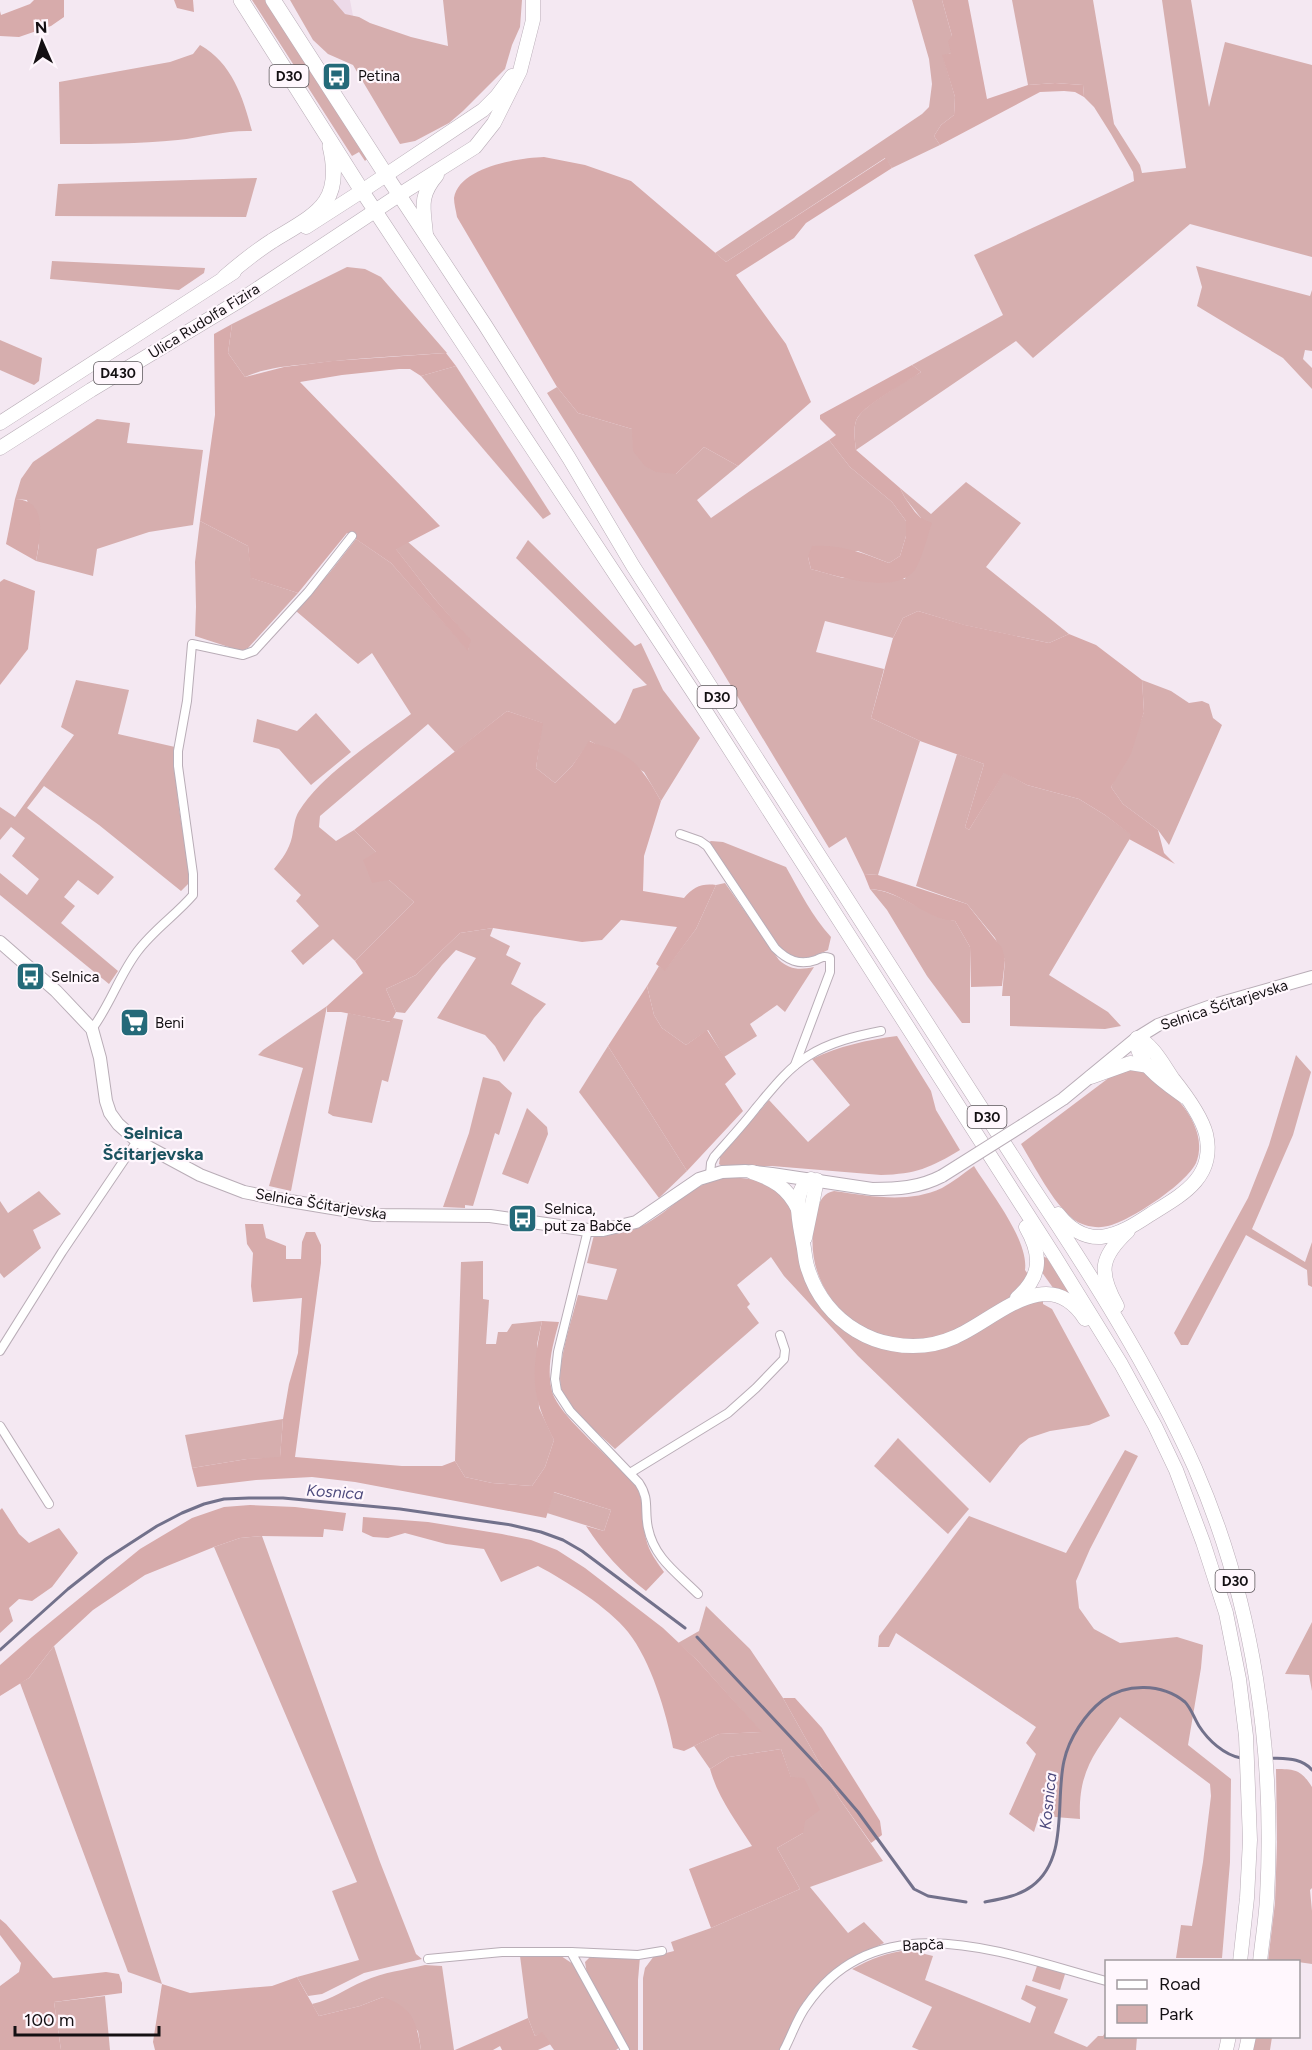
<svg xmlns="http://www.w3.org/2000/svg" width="1312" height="2050" font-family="Figtree,sans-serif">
	<rect width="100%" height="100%" fill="#f4e8f2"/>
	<path fill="#eddae9" d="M333 0H350L353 16 344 14Z"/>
	<g fill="#d6aeae">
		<path d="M252 0H267L368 158 365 161 359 152 352 156Z"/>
		<path d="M290 0H333L345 14 359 17 370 23 411 37 448 46 443 0H522L520 27 512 45 505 69 463 111 449 123 415 141 400 144 353 65 328 54 313 40Z"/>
		<path d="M912 0H942L952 36 951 53 943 56 955 97 954 115 941 125 934 136 940 145 892 168 885 158 726 262 715 253 922 114 929 107 932 84 929 59Z"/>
		<path d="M1012 0H1093L1114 124 1140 165 1142 173 1186 168 1162 0H1191L1209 107 1225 42 1312 65V257L1190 224 1033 358 1016 341 856 450C855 441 853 430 856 421 860 407 906 381 921 372L912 365 1003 315 974 255 1134 181 1133 172 1111 134 1094 107 1084 97 1083 85 1055 83 1028 85Z"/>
		<path d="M200 45C232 63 243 97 252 131 227 130 203 137 178 140 139 144 100 144 60 144L59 82 170 62 193 54Z"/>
		<path d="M257 178 246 217 55 216 58 184Z"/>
		<path d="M52 261 205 268 204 273 179 290 50 279Z"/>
		<path d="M1196 266 1310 296 1312 290V351L1305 350 1303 359 1312 368V389L1283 358 1197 306 1202 287Z"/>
		<path d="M347 267 365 269 381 277 447 353C400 356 354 358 308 364 287 366 265 368 245 377L228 353 232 324Z"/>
		<path d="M0 340 42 358 39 381 34 385 0 370Z"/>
		<path d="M456 366 551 514 543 519 421 376Z"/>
		<path d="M557 387 578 413 632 429 676 474 704 447 738 466 697 500 711 518 750 491 829 440 850 467 892 502 906 521V536L900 556 889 563 858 551 808 557 811 569 843 578 905 579 921 518 905 498 900 488 931 514 966 482 1021 523 986 567 1069 634 1049 643 964 625 918 611 903 618 893 638 825 621 816 652 884 669 871 718 920 741 878 875 864 874 846 837 829 848 710 651 547 393Z"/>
		<path d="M97 419 130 423 127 443 203 450 193 525 149 532 97 549 93 576 36 561 39 545 27 500 15 499 21 479 33 462Z"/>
		<path d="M200 521 248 546 252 578 298 593 248 648 241 651 195 636 196 607 195 562Z"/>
		<path d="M356 539 391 563 468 650 470 640 434 598 395 548 408 542 615 724 620 719 633 689 647 685 516 558 528 540 635 646 641 643 663 690 700 738 661 801 644 772 590 741 572 766 555 783 536 768 542 723 507 711 455 752 428 724 320 816 319 827 336 841 354 830 376 852 389 880 414 902 355 961 333 939 303 965 291 951 319 926 296 901 301 895 274 869C282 859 289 850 292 837 294 828 294 819 299 811 323 773 375 741 411 714L372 653 358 664 296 611 330 572Z"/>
		<path d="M76 680 129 690 118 734 175 747C174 792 184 837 191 881L181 891 99 825 44 786 27 808 114 877 98 895 78 880 64 897 75 906 61 923 118 971 109 984 0 895V873L27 895 39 879 12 856 25 838 11 827 0 840V807L15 817 74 735 61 727Z"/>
		<path d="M1142 680 1171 691 1189 703 1202 701 1209 704 1213 718 1222 725 1169 845 1158 830 1123 804 1111 787 1137 731 1144 712Z"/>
		<path d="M316 713 351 752 311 785 279 749 253 742 257 719 297 731Z"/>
		<path d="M957 754 984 764 965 827 969 830 1004 772 1027 785 1079 799 1105 815 1132 835 1049 975 1108 1012 1121 1026 1105 1029 1010 1026V996H1002L1005 960 995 938 967 904 916 886Z"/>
		<path d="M711 841 723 842 786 867C800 892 812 916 831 937L828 950C810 958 802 962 783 952L709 842Z"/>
		<path d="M725 883 779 960C790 970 800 970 814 967L785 1012 777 1005 750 1024 757 1036 724 1057 708 1030 686 1045 662 1028 654 1015 647 986 659 966 665 970 696 929 716 885Z"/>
		<path d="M870 889C900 891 925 916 955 921L970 947V1023H962L927 976 887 910Z"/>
		<path d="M493 928 490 936 510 946 506 955 521 963 511 984 546 1004 534 1018 504 1062 495 1046 485 1035 437 1018 476 958 456 950 442 965 405 1013 396 1012 386 989 416 975 460 933Z"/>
		<path d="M327 1006 291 1191 269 1186 303 1068 258 1055 263 1050Z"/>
		<path d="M348 1013 390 1022 393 1018 403 1020 388 1082 382 1080 372 1123 333 1116 328 1113Z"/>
		<path d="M897 1036 931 1091 936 1110 960 1150C930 1168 916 1174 881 1175L772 1166H722L719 1164 720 1157 769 1100 808 1142 850 1105 812 1059C839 1046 867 1040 897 1036Z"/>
		<path d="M608 1046 687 1171 659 1198 579 1092Z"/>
		<path d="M1296 1055 1311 1072 1293 1135 1252 1229 1305 1262 1312 1242V1287L1308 1285 1307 1270 1246 1235 1188 1345H1181L1174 1333 1248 1198 1269 1145Z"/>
		<path d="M1135 1068C1152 1073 1163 1085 1175 1097 1191 1113 1206 1140 1196 1163 1186 1184 1130 1221 1108 1226 1097 1229 1082 1226 1073 1219 1052 1202 1035 1167 1021 1144L1110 1077Z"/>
		<path d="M483 1077 499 1081 512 1093 499 1135 495 1133 473 1206 465 1205V1208L443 1207 469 1133Z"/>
		<path d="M527 1108 547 1127 548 1134 528 1184 502 1174Z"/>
		<path d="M974 1166C990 1192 1029 1240 1025 1270L1030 1277C1025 1283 1021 1289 1015 1295 1009 1301 1000 1305 992 1309 970 1322 948 1339 922 1340 854 1343 800 1287 815 1219 818 1206 820 1194 834 1191 870 1196 908 1204 942 1188 953 1182 964 1173 974 1166Z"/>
		<path d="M733 1177 757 1180 781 1192 796 1217 799 1261 816 1300 902 1352 1008 1313 1043 1298V1304L1052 1309 1110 1416 1089 1425 1050 1431 1029 1438 1020 1445 990 1483 858 1356 784 1276 771 1257 737 1285 750 1304 747 1307 759 1323 615 1449C599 1433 570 1412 562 1391 554 1372 573 1316 578 1295L607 1300 617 1269 587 1263 594 1235C610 1235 625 1234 640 1227 675 1210 690 1180 733 1177Z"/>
		<path d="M39 1191 61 1214 33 1230 41 1248 4 1278 0 1273V1201L8 1213Z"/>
		<path d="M1042 1256 1047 1258 1069 1292V1294L1056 1292 1041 1271Z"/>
		<path d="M483 1261V1299L489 1300 486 1344H496L498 1332H507L512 1324 542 1321 537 1344 539 1408 554 1440 545 1467 532 1486 492 1483 465 1477 455 1461 461 1262Z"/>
		<path d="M283 1419 280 1458 247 1459 192 1468 185 1435Z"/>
		<path d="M898 1438 969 1509 948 1534 874 1466Z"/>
		<path d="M1125 1450 1138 1456 1090 1549 1076 1581 1079 1608 1094 1629 1120 1643 1177 1637 1203 1645 1201 1668 1188 1745 1231 1779 1230 1862 1222 1958H1176L1181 1925 1192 1926 1203 1862 1211 1796 1210 1784 1120 1717C1094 1754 1078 1771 1080 1819L1055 1817 1040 1813 1034 1832 1009 1814 1036 1754 1026 1743 1036 1727 896 1633 889 1647H878L879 1636 969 1516 1066 1553Z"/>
		<path d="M553 1492 611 1510 604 1531 547 1513Z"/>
		<path d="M262 1536 380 1862 416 1954 422 1959 364 1973 322 1994 308 1996 297 1977 359 1960 332 1891 357 1882 214 1547 240 1538Z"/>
		<path d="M706 1606 750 1649 783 1698 839 1798 883 1861 810 1887 848 1933 864 1922 884 1943C848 1960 819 1977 798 2012 791 2025 787 2038 779 2050H643V1978L645 1968 654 1956 674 1951 671 1942 711 1928 800 1889 777 1848 803 1833 791 1778 781 1749 729 1757 710 1769 694 1746 719 1734 761 1732 697 1660 678 1643 699 1631Z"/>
		<path d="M1312 1622V1691L1309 1675 1285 1674Z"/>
		<path d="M54 1646 162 1984 128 1972 20 1683 29 1678Z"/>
		<path d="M1276 1769C1296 1769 1301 1770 1312 1787V1888L1310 1890 1312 1911V1964L1298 1962 1268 1961 1275 1903 1277 1842Z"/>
		<path d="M909 1950 933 1956 925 1980 1030 2023 1036 2007 1021 1999 1026 1985 1068 1999 1054 2033 1087 2047 1098 2036H1103L1106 2031V2036L1137 2037 1136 2050H919L912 2047 932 2007 852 1969C871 1959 888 1952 909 1950Z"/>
		<path d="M520 1956H561L573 1964 620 2047 616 2050H554L542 2033 535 2036 528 2018Z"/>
		<path d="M590 1957H640L638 1980V2050H628L587 1974 585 1962Z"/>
		<path d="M1038 1963 1066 1971 1060 1990 1032 1981Z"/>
		<path d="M425 1965 442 1966 454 2050H421L418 2031 383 1997 360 2006 319 2016 312 2004C333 1999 345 1989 364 1981 383 1972 405 1970 425 1965Z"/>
		<path d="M105 1996 110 2050H61L54 2002Z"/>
		<path d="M1255 2037H1272L1270 2050H1252Z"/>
	</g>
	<g fill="#d7abab">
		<path d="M34 0H64V17L51 26 19 37 0 36V11L1 15 30 4Z"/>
		<path d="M174 0H193L194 12 177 8Z"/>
		<path d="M942 0H968L987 99 1028 85 1055 83 1083 85 1084 97 1075 92 1064 91 1040 92 940 145 934 136 941 125 954 115 955 97 942 55 951 53 948 41 952 36Z"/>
		<path d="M544 157 585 165 631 181 726 262 886 158 892 168 806 223 794 238 736 275 786 344 811 402 738 466 704 447 676 474 656 472 645 466 633 451 632 429 578 413 557 387 457 217C456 211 454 204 454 198 459 167 518 158 544 157Z"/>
		<path d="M232 324 228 353 245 377 284 367 332 361 446 353 456 366 421 376 410 369H399L342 375 300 382 440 526 396 549 434 598 471 640 468 651 391 563 347 533 298 593 251 578 248 546 200 521 215 415 214 334Z"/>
		<path d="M912 365 921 372C907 382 860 407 856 421 853 430 855 441 856 450L900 488 905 498 915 512 921 518 932 523C928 534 921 563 914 571 894 595 836 576 811 569L808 557 812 546C840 544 863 553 889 563L900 556 906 536V521L892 502 850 467 829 440 836 435 820 419V415Z"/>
		<path d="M15 499C49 500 40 538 36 561L6 544Z"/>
		<path d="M4 579 35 591 28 649 0 685V582Z"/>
		<path d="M918 611 965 625 1049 643 1069 634 1096 645 1142 680 1144 712 1131 754 1111 787 1123 804 1158 830 1164 853 1175 864 1129 839 1131 835 1105 815 1079 799 1027 785 1004 773 969 830 965 827 984 764 920 741 871 718 893 638 903 618Z"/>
		<path d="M507 711 543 723 536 768 555 783 572 766 589 741C597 745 605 746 612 749 637 758 649 780 661 801L644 856 643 891 684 898C693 887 702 883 716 885L696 929 665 971 656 964 677 927 621 920 602 940 582 942 493 928 460 933 416 975 386 989 396 1012 391 1022 341 1012H327V1006L363 973 355 961 414 902 389 880 372 883 363 860 376 852 354 830Z"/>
		<path d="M864 874 878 875 967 904 1002 948 1005 960 1002 986 971 987 970 947 955 921C950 920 945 920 940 918 917 910 896 890 870 889Z"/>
		<path d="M647 986 654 1015 662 1028 686 1045 707 1030 736 1074 725 1084 743 1111 687 1171 608 1046Z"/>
		<path d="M245 1224H263L266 1238 286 1246V1259H301L302 1242 306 1232H315L321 1245V1263L295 1457 402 1466H442L455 1461 465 1477 492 1483 532 1486 545 1467 554 1440C529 1392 532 1372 542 1321L559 1322C553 1344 546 1368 552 1391 558 1416 616 1462 635 1484 646 1502 641 1521 646 1539 649 1552 657 1562 664 1572L646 1591C621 1572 603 1552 586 1526L604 1531 611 1510 554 1492 546 1518 355 1482 312 1477 256 1480 197 1487 192 1468 247 1459 280 1457 283 1419 289 1384 298 1353 302 1298 253 1302 251 1286 253 1253 247 1244Z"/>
		<path d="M250 1505 295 1507 346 1513 343 1531 324 1529 323 1537 262 1536 240 1538 214 1547 145 1575 93 1610 54 1646 29 1678 0 1696V1665L32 1637 140 1549 192 1518 224 1507Z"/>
		<path d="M2 1508 19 1534 29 1543 59 1528 78 1553 52 1587 32 1601 19 1599 9 1608 13 1621 0 1633V1510Z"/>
		<path d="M363 1517 428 1522 502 1534 531 1540 557 1550 585 1568 663 1628 697 1660 762 1732 719 1734 684 1751 673 1748C666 1712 651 1661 628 1632 608 1607 566 1581 538 1566L501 1582 484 1549 446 1544 405 1533 388 1538 373 1537 362 1532Z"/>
		<path d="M783 1698H795L822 1728 880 1821 882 1835 871 1843 839 1798Z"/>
		<path d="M781 1749 791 1777 804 1778 820 1810 805 1821 803 1833 777 1848 800 1889 711 1928 689 1869 752 1846C736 1821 718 1798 710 1769L729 1757Z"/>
		<path d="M0 1919 6 1924 53 1978 106 1972 119 1974 122 1983V1993L54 2002 61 2050H0V1986L19 1972 21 1963 0 1935Z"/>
		<path d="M297 1977 319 2016 360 2006 383 1997C413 2008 416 2020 421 2050H155L153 2042 162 1984 190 1993 272 1986Z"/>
		<path d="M528 2018 535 2036 542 2032 551 2044 538 2050H502L500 2046 493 2050H455Z"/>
	</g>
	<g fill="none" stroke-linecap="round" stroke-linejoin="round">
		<g stroke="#72718b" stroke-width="3">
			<path d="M697 1637 828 1777 858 1812 914 1889 928 1896 966 1902"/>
			<path d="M0 1650 68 1589 106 1559 157 1526 182 1513 204 1504 224 1499 249 1498H283L400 1509 511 1525 541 1532 563 1540 582 1551 685 1628"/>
			<path d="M1269 1758C1285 1759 1301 1757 1312 1770"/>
			<path d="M985 1902C1001 1899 1019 1896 1032 1886 1069 1859 1055 1800 1064 1761 1069 1738 1085 1714 1103 1700 1126 1683 1162 1683 1185 1702 1191 1708 1194 1718 1199 1726 1208 1740 1224 1755 1241 1758"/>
		</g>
		<defs>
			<g id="street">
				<path d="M680 834 700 841 707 846 775 948C787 960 799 966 816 960 822 957 824 956 830 958V972L795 1065"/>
				<path d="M92 1029C110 1005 119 976 137 952 153 930 176 915 193 895V874L178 766V751L187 701 192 644 243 655 254 651 308 592 352 536"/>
				<path d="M710 1175 711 1163 714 1157C728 1141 743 1125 756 1108 772 1089 787 1069 808 1056 830 1042 856 1036 881 1031"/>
				<path d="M588 1230 558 1352 555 1379 557 1391 570 1411 639 1483C650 1499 644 1510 648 1528 654 1558 677 1573 698 1594"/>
				<path d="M0 1351 62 1252 137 1141"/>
				<path d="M0 1426 49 1504"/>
				<path d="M630 1473 728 1413 756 1388 784 1359 785 1350 780 1335"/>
				<path d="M428 1959 502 1952H571"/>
				<path d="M625 2050 571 1952 638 1955 662 1951"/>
				<path d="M784 2050C792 2035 797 2018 807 2005 879 1900 1009 1955 1106 1981"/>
			</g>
			<g id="secondary">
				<path d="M0 942 56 991 92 1029 100 1058 106 1101 110 1113 118 1124 137 1141 200 1175 244 1192 278 1199 374 1215 490 1216 588 1230H603L636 1222 699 1179 722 1172 745 1171 772 1174 872 1189C897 1189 919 1188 942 1176"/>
				<path d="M1023 1125 1063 1099 1137 1038 1158 1025 1214 1005 1312 977"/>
			</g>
			<g id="primary">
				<path d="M386 175 485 325 569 458 633 566 1029 1182C1090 1273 1150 1368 1195 1468 1254 1603 1275 1752 1267 1898 1266 1919 1262 1941 1260 1962"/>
				<path d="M362 191 695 695 1055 1257 1121 1364 1155 1426 1176 1470 1203 1542 1226 1613 1239 1679 1246 1736 1250 1840 1247 1898 1240 1962"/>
				<path d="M306 227 362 191 483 110 497 96 512 76"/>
				<path d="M426 235C424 209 418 197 437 175"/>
				<path d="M0 423 234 272"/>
				<path d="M0 448 91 390 239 301 399 195 475 147 494 123 520 71 533 20V0"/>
				<path d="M1091 1077 1130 1063 1149 1066"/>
				<path d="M752 1172C773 1179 788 1188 798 1209"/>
				<path d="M811 1179C790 1191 800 1224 803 1243 805 1252 805 1261 808 1269 812 1282 819 1295 827 1305 843 1325 867 1340 892 1344 913 1348 935 1346 955 1337 995 1320 1048 1261 1085 1319"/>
				<path d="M1058 1214C1069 1228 1084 1238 1101 1237 1119 1235 1136 1224 1151 1214 1182 1195 1216 1177 1206 1134 1201 1115 1185 1094 1173 1079 1164 1066 1152 1043 1137 1038 1134 1063 1167 1084 1185 1097"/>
				<path d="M805 1238 817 1180"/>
				<path d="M1017 1298C1042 1276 1042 1255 1026 1227"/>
				<path d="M1117 1306C1098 1272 1100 1257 1128 1231"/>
				<path d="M1226 2050 1229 2036"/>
				<path d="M1246 2050 1249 2036"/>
			</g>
			<g id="highway">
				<path d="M241 0 362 191"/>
				<path d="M273 0 386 175"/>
				<path d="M225 277C240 264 255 252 272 241 316 214 344 204 330 146"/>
			</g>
		</defs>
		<use href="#street" stroke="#b9adb7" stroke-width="10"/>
		<use href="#secondary" stroke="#b9adb7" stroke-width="14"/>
		<use href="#primary" stroke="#b9adb7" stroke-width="15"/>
		<use href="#highway" stroke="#b9adb7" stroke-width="16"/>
		<use href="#street" stroke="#fff" stroke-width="8"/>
		<use href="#secondary" stroke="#fff" stroke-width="12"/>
		<use href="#primary" stroke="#fff" stroke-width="14"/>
		<use href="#highway" stroke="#fff" stroke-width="15"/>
		<defs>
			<path id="secondary-bridge" d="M942 1176 1023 1125"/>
		</defs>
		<use href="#secondary-bridge" stroke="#b9adb7" stroke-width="14" stroke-linecap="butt"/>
		<use href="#secondary-bridge" stroke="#fff" stroke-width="12"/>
	</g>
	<defs>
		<symbol id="bus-square" viewBox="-11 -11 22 22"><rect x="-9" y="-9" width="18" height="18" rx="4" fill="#246a79" stroke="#fff7fd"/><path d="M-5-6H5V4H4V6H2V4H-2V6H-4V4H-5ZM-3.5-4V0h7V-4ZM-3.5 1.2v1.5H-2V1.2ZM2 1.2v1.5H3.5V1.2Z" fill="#fff"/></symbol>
		<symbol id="supermarket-square" viewBox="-11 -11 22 22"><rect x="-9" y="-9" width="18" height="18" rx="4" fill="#246a79" stroke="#fff7fd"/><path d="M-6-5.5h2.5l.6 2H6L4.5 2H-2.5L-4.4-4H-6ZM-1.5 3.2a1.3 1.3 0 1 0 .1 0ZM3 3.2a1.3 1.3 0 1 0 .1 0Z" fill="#fff"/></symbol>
	</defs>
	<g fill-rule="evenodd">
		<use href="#bus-square" x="320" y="60" width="33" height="33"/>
		<use href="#bus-square" x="14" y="960" width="33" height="33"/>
		<use href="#supermarket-square" x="118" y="1006" width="33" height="33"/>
		<use href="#bus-square" x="506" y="1202" width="33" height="33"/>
	</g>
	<g text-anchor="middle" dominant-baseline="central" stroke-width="4.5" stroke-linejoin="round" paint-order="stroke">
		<g fill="#fff7fd" stroke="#5a5559" stroke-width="1.5">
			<rect x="269.5" y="65" width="39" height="22" rx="4.5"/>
			<rect x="94" y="362" width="48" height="22" rx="4.5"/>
			<rect x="697.5" y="686" width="39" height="22" rx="4.5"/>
			<rect x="967.5" y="1106" width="39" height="22" rx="4.5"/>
			<rect x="1215.5" y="1570" width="39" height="22" rx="4.5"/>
		</g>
		<g font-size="14" font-weight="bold" fill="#141013">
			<text x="289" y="76">D30</text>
			<text x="118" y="373">D430</text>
			<text x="717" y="697">D30</text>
			<text x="987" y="1117">D30</text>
			<text x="1235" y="1581">D30</text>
		</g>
		<g font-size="15" fill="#141013" stroke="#fff7fd" text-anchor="start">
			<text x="358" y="76">Petina</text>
			<text x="51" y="977">Selnica</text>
			<text x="155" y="1023">Beni</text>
			<text x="544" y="1209">Selnica,<tspan x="544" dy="17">put za Babče</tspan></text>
		</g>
		<g font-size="15" fill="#141013" stroke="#fff7fd">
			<text transform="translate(204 321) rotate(-32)">Ulica Rudolfa Fizira</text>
			<text transform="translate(1224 1005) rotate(-18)">Selnica Šćitarjevska</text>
			<text transform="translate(321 1204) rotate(9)">Selnica Šćitarjevska</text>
			<text transform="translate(923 1945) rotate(-3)">Bapča</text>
		</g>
		<g font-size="16" font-style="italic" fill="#4f4c7e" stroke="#fff7fd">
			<text transform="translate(335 1492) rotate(4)">Kosnica</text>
			<text transform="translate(1048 1801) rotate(-84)">Kosnica</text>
		</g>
		<g font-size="18" font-weight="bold" fill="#1b525f" stroke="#fff7fd">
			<text x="153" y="1133">Selnica<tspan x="153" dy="21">Šćitarjevska</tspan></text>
		</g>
	</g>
	<rect x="1105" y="1960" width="195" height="78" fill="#fff7fd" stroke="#a19b9f" stroke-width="1.5"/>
	<rect x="1117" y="1980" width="30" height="9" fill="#ffffff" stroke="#a19b9f" stroke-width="1.5"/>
	<text x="1159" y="1990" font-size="18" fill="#141013">Road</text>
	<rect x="1117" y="2005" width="30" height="18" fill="#d6aeae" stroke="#a19b9f" stroke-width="1.5"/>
	<text x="1159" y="2020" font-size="18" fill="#141013">Park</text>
	<g transform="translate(42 42) rotate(357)" stroke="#fff7fd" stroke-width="4.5" paint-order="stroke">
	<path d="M0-4.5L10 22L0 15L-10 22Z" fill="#141013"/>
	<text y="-9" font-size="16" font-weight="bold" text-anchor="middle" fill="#141013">N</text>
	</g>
	<path d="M15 2026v9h144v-9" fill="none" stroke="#141013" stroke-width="3"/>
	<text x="24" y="2026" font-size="18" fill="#141013" stroke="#fff7fd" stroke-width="4.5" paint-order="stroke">100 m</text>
</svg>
